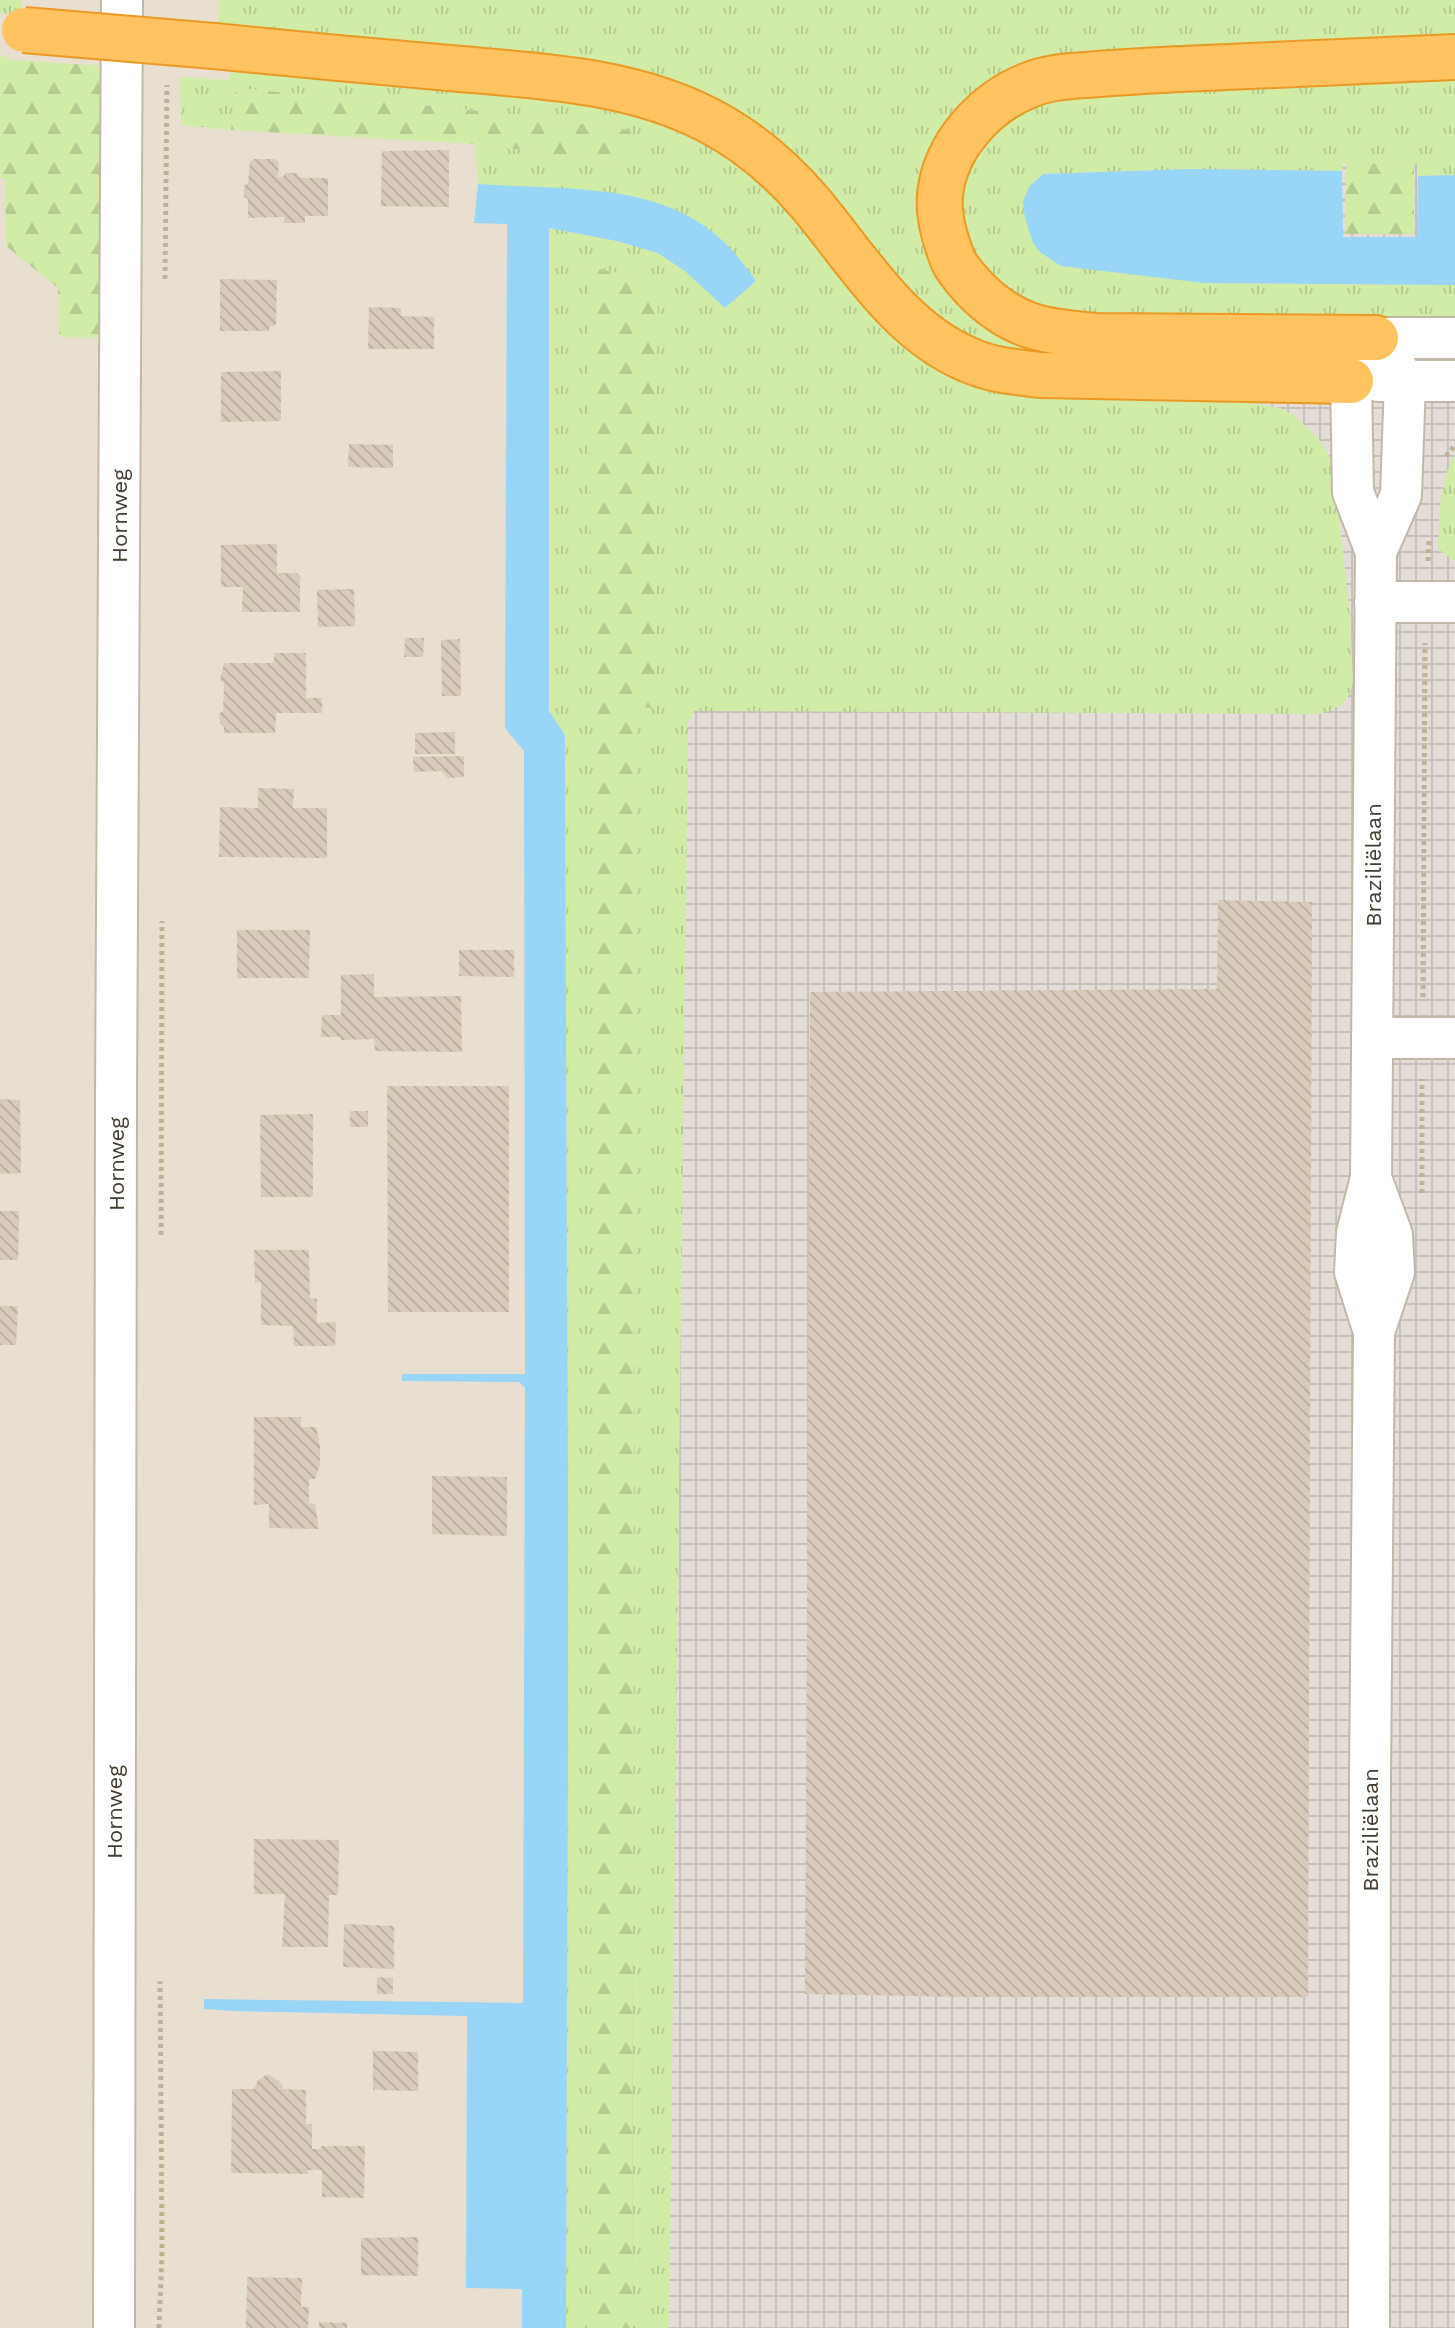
<svg xmlns="http://www.w3.org/2000/svg" width="1455" height="2328" font-family="'Work Sans',sans-serif">
	<defs>
		<pattern id="industrial-grid" width="8" height="8" patternUnits="userSpaceOnUse" patternTransform="scale(2)"><rect width="8" height="8" fill="#e5ded8"/><path d="M0 4h8M4 0v8" fill="none" stroke="#c6bfba"/></pattern>
		<pattern id="grass-tufts" width="24" height="20" patternUnits="userSpaceOnUse" patternTransform="scale(2)"><rect width="24" height="20" fill="#d0eca7"/><path d="M3 7l-1-3M5 7V3M7 7l1-3M15 17l-1-3M17 17v-4M19 17l1-3" fill="none" stroke="#b4cb90"/></pattern>
		<pattern id="forest-firs" width="22" height="20" patternUnits="userSpaceOnUse" patternTransform="scale(2)"><rect width="22" height="20" fill="#d0eca7"/><path d="M5 1l3.5 6h-7zM16 11l3.5 6h-7z" fill="#b4cb90"/></pattern>
		<pattern id="building-back-hatch" width="6" height="6" patternUnits="userSpaceOnUse" patternTransform="scale(2)"><rect width="6" height="6" fill="#d9cbba"/><path d="M-1 5l2 2M0 0l6 6M5-1l2 2" fill="none" stroke="#bcafa0"/></pattern>
	</defs>
	<rect width="100%" height="100%" fill="#f3ede3"/>
	<path fill="#e8dfd0" d="M0 0H594L539 2328H0Z"/>
	<path fill="url(#industrial-grid)" d="M594 0H1455V2328H539Z"/>
	<g fill="url(#grass-tufts)">
		<path d="M0 0H22V15L0 13Z"/>
		<path d="M219 0H1455V41L1020 66C992 77 956 97 944 127 934 154 929 184 921 212L1047 347V360L1013 355 941 327 771 137 218 26Z"/>
		<path d="M241 66 591 92 724 140 892 326 1191 391 1280 408 1295 416 1319 439 1328 454 1334 472 1350 616 1353 679C1352 701 1338 710 1318 714L694 711 688 723 669 2328H632L636 706 653 708 637 278 589 266 594 830 591 2328H566L568 1599 565 735 549 711V228L617 241 658 253 685 271 692 218 671 208 633 196 478 184 475 144 625 163 630 130 464 109 237 88 231 130 181 125 180 77 229 80V76Z"/>
		<path d="M1455 67V175L1418 176 1417 164 1343 163 1342 171 1190 169 1043 174 1029 187 1204 283 1455 285V325L1123 317 1046 306 1009 290 984 267 974 252 968 237 962 209 965 180 982 140 1036 102 1180 80Z"/>
		<path d="M1455 455V562L1438 549C1440 517 1438 483 1455 455Z"/>
	</g>
	<g fill="url(#forest-firs)">
		<path d="M0 56 8 57 9 60 108 66 102 338 59 337 58 288 6 246 5 179 0 178Z"/>
		<path d="M236 88 464 109 630 130 626 163 475 144 231 130Z"/>
		<path d="M1346 163 1414 164V234H1345Z"/>
		<path d="M588 266 637 278 658 296 653 708 636 707 632 2328H591L594 830Z"/>
	</g>
	<g fill="#98d5f7">
		<path d="M1190 169 1342 171 1343 237H1417L1418 176 1455 175V285L1204 283 1061 266 1040 252 1033 243 1025 218 1023 202 1029 187 1043 174Z"/>
		<path d="M478 184C555 190 654 181 716 235 732 248 744 264 756 281L725 308 685 271 658 253 617 241 549 228V711L565 735 568 1599 566 2328H522V2289L466 2288 467 2016 234 2011 204 2009V1999L523 2003 525 1388 519 1382 402 1381V1374H525L524 751 505 728 507 224 474 223Z"/>
	</g>
	<g fill="url(#building-back-hatch)">
		<path d="M449 150V207L381 206 382 151Z"/>
		<path d="M254 159H275L279 162 278 177H283L285 173H297L299 177 305 178H328V216H305V223H284V217L248 218V199L244 197V186L248 183 250 162Z"/>
		<path d="M220 279 277 280 276 325 270 326 269 331H220Z"/>
		<path d="M369 307 401 308V316L434 317V349H368Z"/>
		<path d="M281 371V421L221 422V372Z"/>
		<path d="M349 444 393 445V468L348 467Z"/>
		<path d="M277 544V573H297L300 577V612H242L243 587H221V545Z"/>
		<path d="M354 589 355 626 318 627 317 590Z"/>
		<path d="M405 638H424L423 657H404Z"/>
		<path d="M460 639 461 696H442L441 640Z"/>
		<path d="M274 653H306V698H322V713H276L275 733H224V727L220 723 219 714 223 711 224 683 220 681 224 663H274Z"/>
		<path d="M455 732V754H415V733Z"/>
		<path d="M464 756V777L448 778 441 771 414 772 413 757Z"/>
		<path d="M258 788 294 789 293 808H327V858L219 857 220 807 258 808Z"/>
		<path d="M1218 900 1312 902 1308 1997H964L805 1994 810 992 1217 989Z"/>
		<path d="M237 930H310L309 978H237Z"/>
		<path d="M459 950H514V977L459 976Z"/>
		<path d="M374 974V997L461 996 462 1052 375 1051 374 1039 341 1040V1037H321L322 1015H341V975Z"/>
		<path d="M387 1086H509V1312H388Z"/>
		<path d="M0 1099 20 1100 21 1173 0 1174Z"/>
		<rect x="350" y="1111" width="18" height="16"/>
		<path d="M313 1114V1197H261L260 1115Z"/>
		<path d="M0 1211H19L18 1260H0Z"/>
		<path d="M254 1250H309L310 1298 317 1299V1323L336 1322 335 1346H294L293 1326 261 1325V1282L255 1283Z"/>
		<path d="M0 1306H18L16 1345H0Z"/>
		<path d="M254 1417H301V1427H316L320 1445V1464L315 1479H309V1503L315 1504 319 1529 269 1528V1504L254 1505Z"/>
		<path d="M432 1476 507 1477V1536L432 1534Z"/>
		<path d="M254 1839 339 1840 338 1895H329L328 1947H282L285 1894H254Z"/>
		<path d="M344 1924 394 1926V1969L343 1967Z"/>
		<path d="M377 1977 393 1978V1994H377Z"/>
		<path d="M373 2051 418 2052V2091L373 2090Z"/>
		<path d="M268 2074 279 2081 283 2086 282 2089 306 2090V2124H312V2149H321V2146H365L364 2198 322 2197V2170H308V2174L231 2173 232 2089H254L258 2080Z"/>
		<path d="M418 2237V2276L361 2275V2238Z"/>
		<path d="M247 2277 302 2278 301 2307H309L308 2328H246Z"/>
		<path d="M319 2322 347 2323V2328H319Z"/>
	</g>
	<g fill="none" stroke-linecap="round" stroke-linejoin="round">
		<defs>
			<g id="minor">
				<path d="M1376 338H1455"/>
				<path d="M1368 352 1351 381 1353 492 1376 552 1371 1178 1357 1233 1355 1272 1374 1332 1370 1778 1369 2328"/>
				<path d="M1379 381H1455"/>
				<path d="M1376 552 1401 495 1405 381 1376 338"/>
				<path d="M1375 602H1455"/>
				<path d="M1372 1038H1455"/>
				<path d="M1371 1178 1392 1235 1394 1272 1374 1332"/>
				<path d="M114 2328 116 1096 122 0"/>
			</g>
			<g id="highway">
				<path d="M214 46C292 54 371 61 449 68 538 76 628 79 708 120 747 140 783 171 811 204 857 259 899 331 969 360 991 370 1015 372 1040 375L1351 381"/>
				<path d="M1376 338 1095 336C1043 331 1013 328 975 289 967 280 958 271 953 260 945 240 938 217 940 195 945 145 986 101 1032 84 1053 76 1076 76 1098 74 1126 72 1154 70 1182 69 1273 65 1364 61 1455 57"/>
			</g>
		</defs>
		<use href="#minor" stroke="#c2b8a7" stroke-width="44"/>
		<use href="#highway" stroke="#ec9923" stroke-width="48"/>
		<g stroke="#c3b094" stroke-width="5" stroke-dasharray="4 4" stroke-linecap="butt">
			<path d="M165 279 167 85"/>
			<path d="M1446 456 1455 445"/>
			<path d="M1428 561 1429 539"/>
			<path d="M1423 997 1425 643"/>
			<path d="M1422 1193V1079"/>
			<path d="M161 1235 162 921"/>
			<path d="M159 2328 162 2252 160 1981"/>
		</g>
		<use href="#minor" stroke="#fff" stroke-width="40"/>
		<use href="#highway" stroke="#ffc362" stroke-width="44"/>
		<defs>
			<path id="highway-bridge" d="M24 30 214 46"/>
		</defs>
		<use href="#highway-bridge" stroke="#ec9923" stroke-width="48" stroke-linecap="butt"/>
		<use href="#highway-bridge" stroke="#ffc362" stroke-width="44"/>
	</g>
	<g text-anchor="middle" dominant-baseline="central" stroke-width="8" stroke-linejoin="round" paint-order="stroke">
		<g font-size="22" fill="#453d32" stroke="#fff">
			<text transform="translate(119 516) rotate(-90)">Hornweg</text>
			<text transform="translate(1373 865) rotate(-90)">Braziliëlaan</text>
			<text transform="translate(116 1164) rotate(-90)">Hornweg</text>
			<text transform="translate(114 1812) rotate(-90)">Hornweg</text>
			<text transform="translate(1370 1830) rotate(-90)">Braziliëlaan</text>
		</g>
	</g>
</svg>
